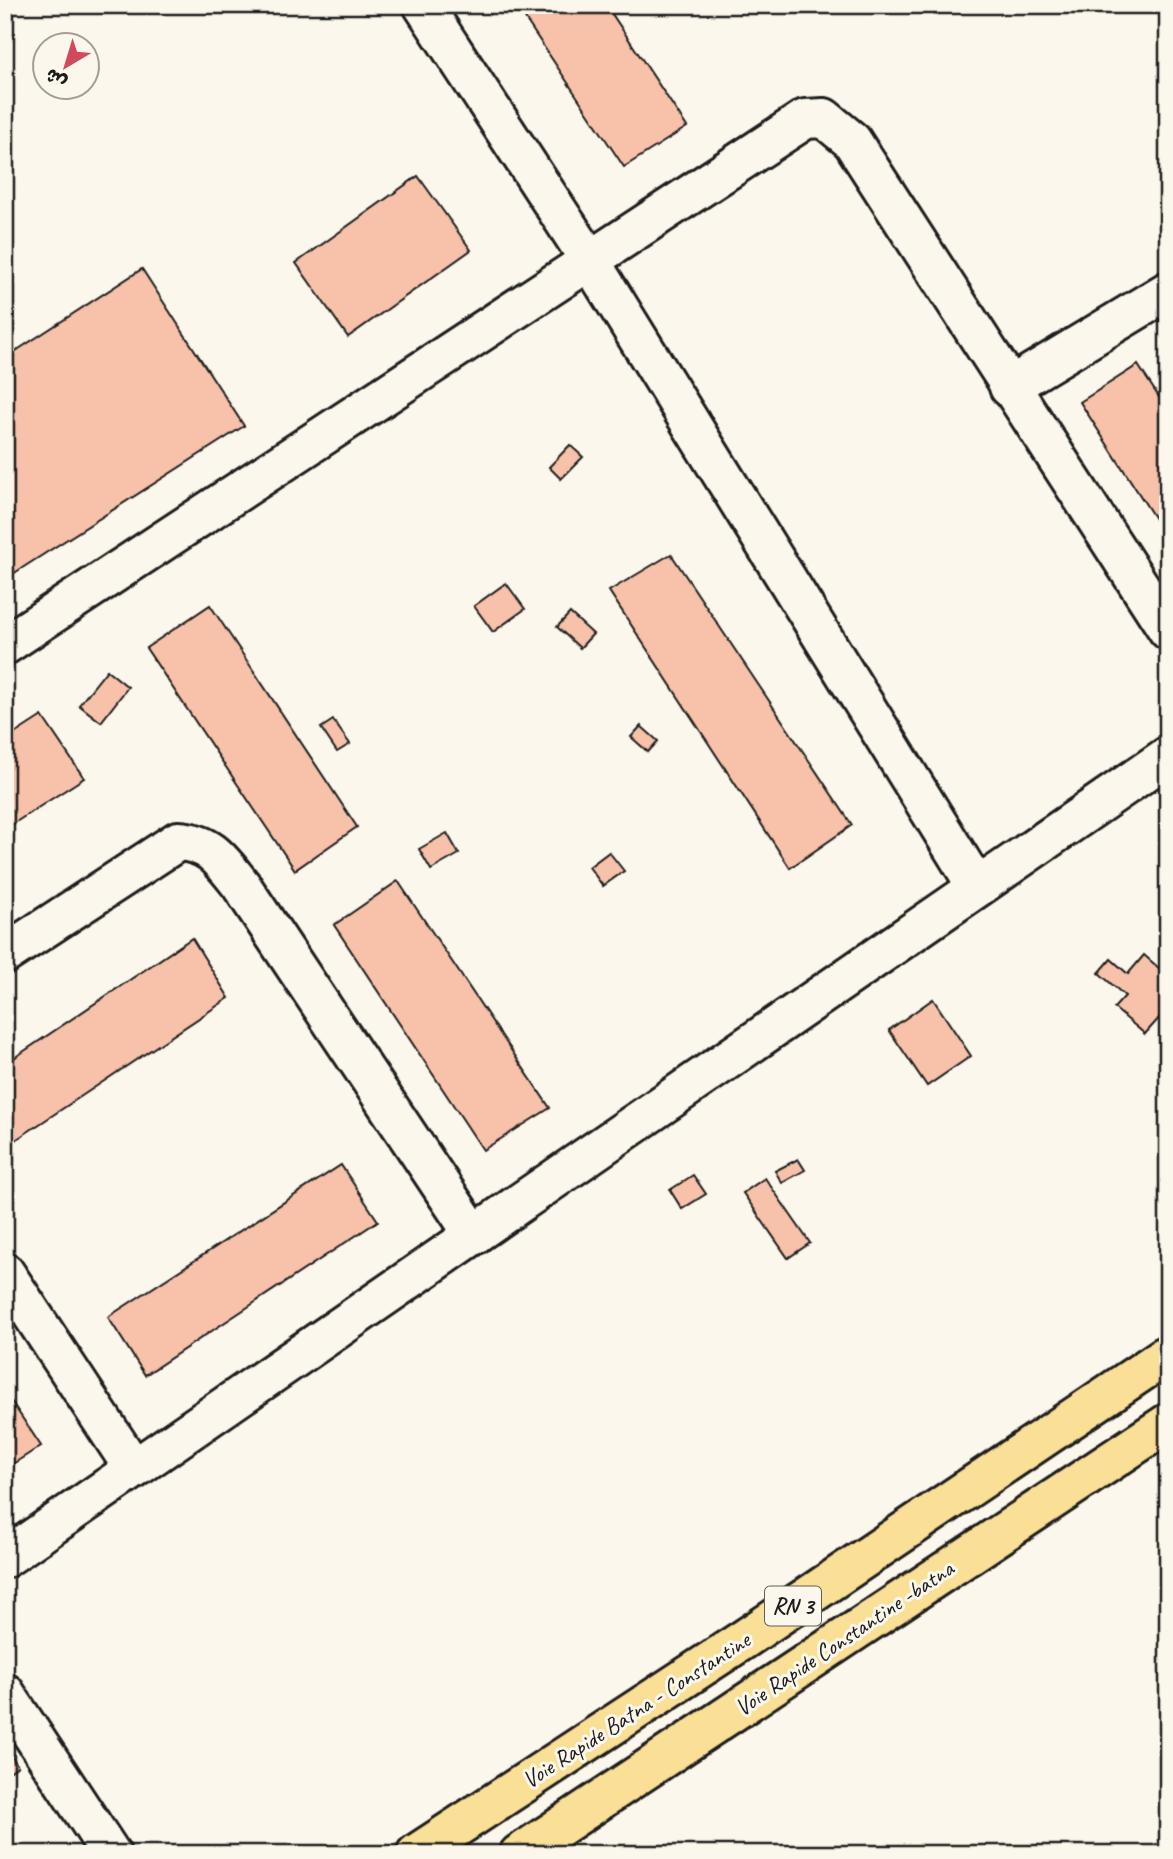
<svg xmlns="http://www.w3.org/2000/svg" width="1173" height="1859" font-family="Caveat,'Playpen Sans Arabic',sans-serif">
	<rect width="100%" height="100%" fill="#fbf7ec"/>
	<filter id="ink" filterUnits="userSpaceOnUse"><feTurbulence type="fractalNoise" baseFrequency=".0143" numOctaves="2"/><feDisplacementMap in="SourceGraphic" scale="14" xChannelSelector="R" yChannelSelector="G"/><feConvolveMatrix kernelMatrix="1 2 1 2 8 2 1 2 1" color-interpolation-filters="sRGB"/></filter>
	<g filter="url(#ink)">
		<g fill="#f8c2aa" stroke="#1c1c1c" stroke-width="2">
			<path d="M516 5H606L687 127 624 167Z"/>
			<path d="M418 176 471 250 348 337 296 263Z"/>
			<path d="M142 269 244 426 5 579V358Z"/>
			<path d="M1138 365 1168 411V539L1080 402Z"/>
			<path d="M570 445 583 457 561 479 549 467Z"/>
			<path d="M671 554 852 825 790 868 609 591Z"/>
			<path d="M506 583 525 609 493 632 474 606Z"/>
			<path d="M210 605 357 827 295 870 146 648Z"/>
			<path d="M570 613 593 634 580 648 557 627Z"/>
			<path d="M107 670 128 687 101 722 79 705Z"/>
			<path d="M42 716 84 778 5 829V740Z"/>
			<path d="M333 720 350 744 337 752 321 728Z"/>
			<path d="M641 726 658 741 648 752 631 737Z"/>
			<path d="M447 833 459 854 431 870 419 849Z"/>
			<path d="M609 852 624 871 603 886 589 867Z"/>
			<path d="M398 881 550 1108 483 1150 334 925Z"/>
			<path d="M192 938 229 998 5 1147V1064Z"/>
			<path d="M1144 955 1168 976V1008L1145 1034 1114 1008 1125 996 1099 973 1111 959 1128 974Z"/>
			<path d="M933 999 971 1056 927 1086 889 1030Z"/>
			<path d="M798 1159 805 1170 782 1183 775 1171Z"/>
			<path d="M341 1165 378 1221 145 1375 108 1317Z"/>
			<path d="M693 1175 706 1194 682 1209 670 1190Z"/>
			<path d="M765 1178 810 1243 788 1258 743 1193Z"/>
			<path d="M5 1392 41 1446 5 1469Z"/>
			<path d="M5 1747 18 1766 5 1775Z"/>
		</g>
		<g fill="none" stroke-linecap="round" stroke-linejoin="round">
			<defs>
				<g id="minor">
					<path d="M423 5 589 259 977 887"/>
					<path d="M1009 387 1168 291"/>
					<path d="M5 645 805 119 824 118 852 141 1168 630"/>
					<path d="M5 954 178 841C211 843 221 860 241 885L474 1235"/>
					<path d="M5 1273 134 1469"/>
					<path d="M5 1558 1168 756"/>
					<path d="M5 1693 111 1854"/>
				</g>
				<g id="highway">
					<path d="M416 1854 746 1638 1168 1354"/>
					<path d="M519 1854 1168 1423"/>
				</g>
			</defs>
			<use href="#minor" stroke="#1c1c1c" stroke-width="44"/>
			<use href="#highway" stroke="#1c1c1c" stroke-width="44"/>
			<use href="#minor" stroke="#fbf7ec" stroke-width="38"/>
			<use href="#highway" stroke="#fadf96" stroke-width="38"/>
		</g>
	</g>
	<g text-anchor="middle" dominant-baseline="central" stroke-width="6" stroke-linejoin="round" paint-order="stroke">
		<rect fill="#fbf7ec" stroke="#5f5e5a" stroke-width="2" x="765" y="1586.5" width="56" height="39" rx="5"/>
		<g font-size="23" font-weight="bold" fill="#1c1c1c">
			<text x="793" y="1606">RN 3</text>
		</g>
		<g font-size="24" fill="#1c1c1c" stroke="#fbf7ec">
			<text transform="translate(844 1638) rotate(-34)">Voie Rapide Constantine -batna</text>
			<text transform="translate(636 1710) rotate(-33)">Voie Rapide Batna - Constantine</text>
		</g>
	</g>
	<rect width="1173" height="1859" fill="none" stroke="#fbf7ec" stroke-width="28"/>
	<rect x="14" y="14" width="1145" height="1831" fill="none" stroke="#1c1c1c" stroke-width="2.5" filter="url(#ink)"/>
	<g transform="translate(66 66) rotate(218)"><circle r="33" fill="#fbf7ec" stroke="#a29f99" stroke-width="2"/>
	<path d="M0-5L12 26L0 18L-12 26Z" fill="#d1495b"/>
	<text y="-10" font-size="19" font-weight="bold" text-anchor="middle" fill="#1c1c1c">ش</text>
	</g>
</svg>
